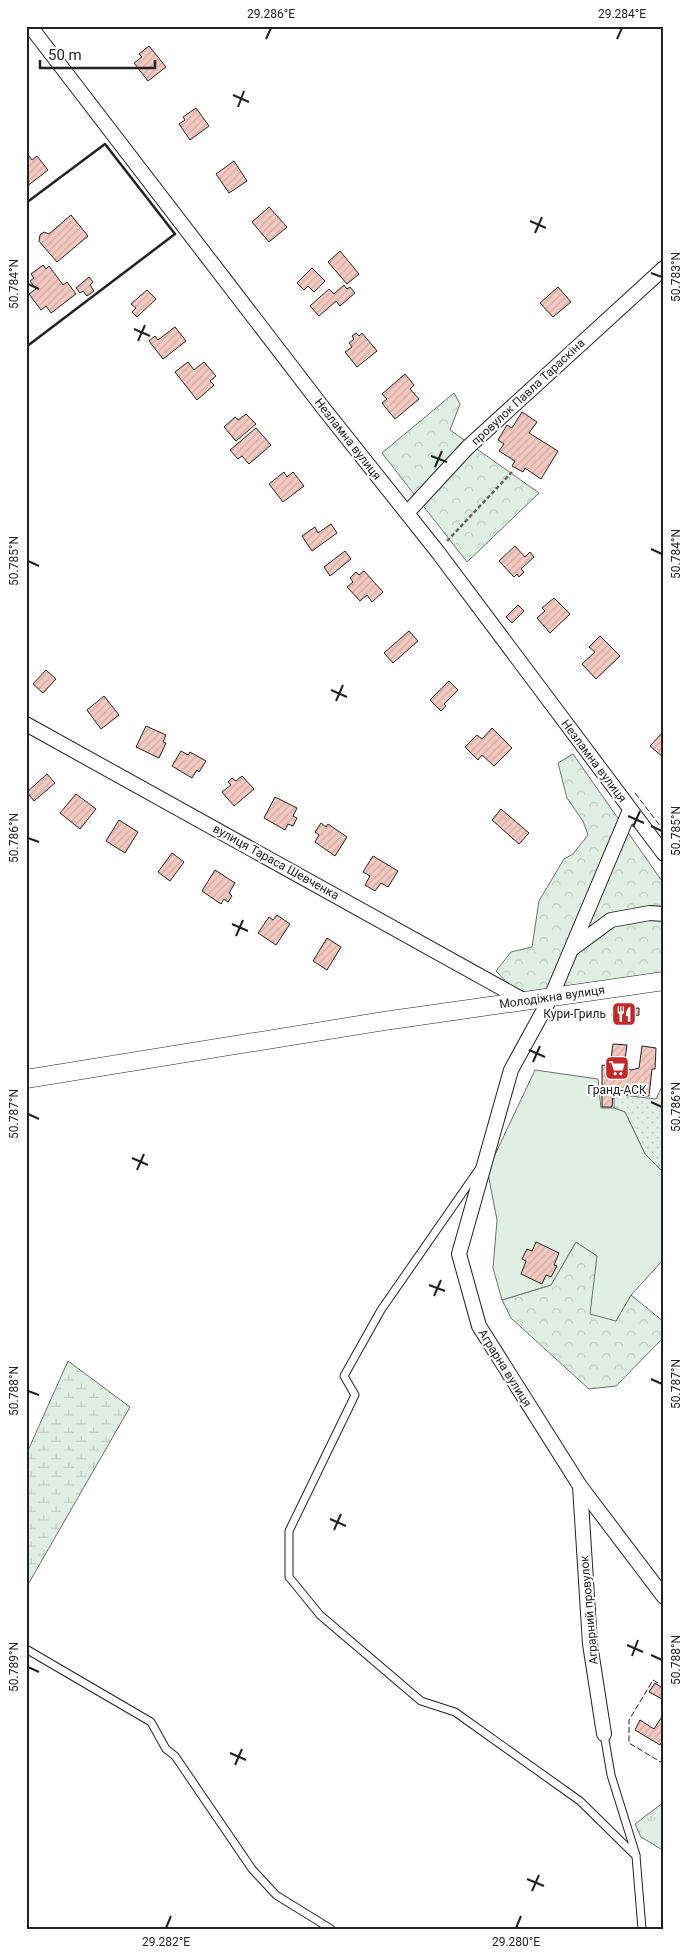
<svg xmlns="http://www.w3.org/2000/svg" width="690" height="1955" font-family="Roboto,sans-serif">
	<defs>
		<pattern id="grass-dots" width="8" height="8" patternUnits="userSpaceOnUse" patternTransform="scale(1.25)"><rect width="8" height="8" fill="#e0efe3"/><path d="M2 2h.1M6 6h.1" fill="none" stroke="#c0cdc2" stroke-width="1.8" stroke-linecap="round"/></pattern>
		<pattern id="forest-crowns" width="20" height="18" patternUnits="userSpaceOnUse" patternTransform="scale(1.25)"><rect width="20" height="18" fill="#e0efe3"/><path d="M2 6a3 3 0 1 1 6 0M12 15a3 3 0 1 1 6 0" fill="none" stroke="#c0cdc2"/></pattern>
		<pattern id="wetland-marsh" width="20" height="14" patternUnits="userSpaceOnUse" patternTransform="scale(1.25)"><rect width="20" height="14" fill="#e0efe3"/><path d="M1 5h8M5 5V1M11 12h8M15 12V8" fill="none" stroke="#c0cdc2"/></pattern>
		<pattern id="park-tufts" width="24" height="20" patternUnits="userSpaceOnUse" patternTransform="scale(1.25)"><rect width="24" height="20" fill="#e0efe3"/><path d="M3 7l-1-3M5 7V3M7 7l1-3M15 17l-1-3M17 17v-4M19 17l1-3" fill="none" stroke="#c0cdc2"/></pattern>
		<pattern id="building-hatch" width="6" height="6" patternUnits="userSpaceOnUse" patternTransform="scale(1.25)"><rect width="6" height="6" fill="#f3c9c0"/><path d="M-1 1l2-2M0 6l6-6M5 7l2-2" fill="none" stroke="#d0aca5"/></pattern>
	</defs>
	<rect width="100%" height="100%" fill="#fff"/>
	<path fill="url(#grass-dots)" stroke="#6f6f6f" d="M664 1082V1173L645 1154 625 1112 614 1108V1094L656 1099Z"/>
	<g fill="url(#forest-crowns)" stroke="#6f6f6f">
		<path d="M454 393 460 404 450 430 539 493 467 562 382 453Z"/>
		<path d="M573 754 664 884V973L517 993 496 971 511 952 532 947 539 901 564 859 573 854 588 835 583 821 567 798 558 763Z"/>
		<path d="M576 1242 597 1256 616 1320 631 1295 664 1322V1337L616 1386 589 1389 511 1318 502 1300 551 1285Z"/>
	</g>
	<path fill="url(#wetland-marsh)" stroke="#6f6f6f" d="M68 1361 130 1407 26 1588V1455Z"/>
	<path fill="url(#park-tufts)" stroke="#6f6f6f" d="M664 1802V1851L641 1837 635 1824Z"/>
	<path fill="#e0efe3" stroke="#6f6f6f" d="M535 1070 598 1079 601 1108H614L625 1112 645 1154 664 1173V1259L631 1295 616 1321 590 1314 597 1256 576 1242 551 1285 502 1300 493 1268 497 1220 488 1174 492 1161Z"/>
	<g fill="url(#building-hatch)" stroke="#222">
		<path d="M149 46 166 67 148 81 134 63 142 57 139 54Z"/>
		<path d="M196 108 209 126 190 140 179 124 185 120 183 117Z"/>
		<path d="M29 156 32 160 37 156 48 170 26 187V158Z"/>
		<path d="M234 161 247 181 229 193 216 174Z"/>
		<path d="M269 207 287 227 269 242 252 222Z"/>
		<path d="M71 215 88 236 57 262 39 241 40 235 44 232 49 234Z"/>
		<path d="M340 251 359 274 347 284 328 262Z"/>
		<path d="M43 265 46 269 49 266 63 285 67 282 76 294 51 313 46 306 41 310 29 294 36 289 30 281 34 278 31 274Z"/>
		<path d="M312 268 325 281 314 292 308 286 304 290 297 283Z"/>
		<path d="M89 277 93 282 90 285 94 291 87 296 83 291 80 293 76 288Z"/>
		<path d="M344 285 347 289 350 287 355 293 340 306 336 301 319 316 310 306 329 289 334 294Z"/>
		<path d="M558 287 571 302 553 317 540 303Z"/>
		<path d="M147 290 156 299 137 317 132 312 136 308 131 304Z"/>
		<path d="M175 327 186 341 163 359 149 341 155 336 158 340Z"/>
		<path d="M356 333 359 336 362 333 377 351 357 367 345 352 352 347 349 343 354 339 352 336Z"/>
		<path d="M188 362 194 370 204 362 216 376 210 381 214 385 197 400 175 372Z"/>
		<path d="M405 374 414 385 410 389 419 399 395 419 382 403 387 399 382 394Z"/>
		<path d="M522 412 537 422 529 433 558 451 541 479 525 468 523 472 512 466 515 461 499 451 504 444 498 440 507 425 512 428Z"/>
		<path d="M246 414 256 424 236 441 224 427 235 417 238 420Z"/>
		<path d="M256 428 271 445 249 464 242 456 238 459 230 450Z"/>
		<path d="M284 472 287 477 293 472 304 486 283 502 269 484Z"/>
		<path d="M331 524 337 533 312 551 302 536 315 527 318 533Z"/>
		<path d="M515 546 525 557 530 552 534 557 521 569 524 572 519 577 517 574 514 577 499 561Z"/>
		<path d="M345 551 351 559 330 576 324 567Z"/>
		<path d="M364 571 383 592 372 602 367 595 360 601 347 587 353 582 350 578 356 572 359 575Z"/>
		<path d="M554 598 570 614 550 633 537 618 545 611 542 608Z"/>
		<path d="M518 605 524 611 512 623 506 617Z"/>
		<path d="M409 631 418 641 393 663 384 653Z"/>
		<path d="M600 636 620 656 596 679 582 664 595 652 589 647Z"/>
		<path d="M46 670 56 679 43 693 33 684Z"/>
		<path d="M449 681 458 690 444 704 446 706 441 711 430 700Z"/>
		<path d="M104 696 119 715 101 729 87 710Z"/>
		<path d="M146 726 166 735 163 742 166 743 159 758 136 747Z"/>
		<path d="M492 728 512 748 494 766 482 755 478 760 465 747 477 735 482 739Z"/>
		<path d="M664 731V758L650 746Z"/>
		<path d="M181 751 188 755 190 752 206 761 199 772 197 770 192 778 172 766Z"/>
		<path d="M47 774 55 783 34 801 27 792Z"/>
		<path d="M242 776 254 789 234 806 222 792 231 785 228 782 232 778 236 781Z"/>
		<path d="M76 794 96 809 80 829 60 813Z"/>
		<path d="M275 797 297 808 293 816 297 818 293 826 288 824 285 830 264 818Z"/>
		<path d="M501 809 529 833 519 844 492 820Z"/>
		<path d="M119 820 138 832 125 853 106 841Z"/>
		<path d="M321 823 326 827 328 824 347 837 335 856 315 842 319 835 315 832Z"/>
		<path d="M172 853 184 862 170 881 158 872Z"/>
		<path d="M373 856 398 871 388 887 381 883 375 891 365 885 370 876 363 872Z"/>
		<path d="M215 870 235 883 229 893 232 896 228 902 224 899 221 904 202 891Z"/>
		<path d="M277 915 290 924 276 945 258 933 269 917 273 920Z"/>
		<path d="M327 938 341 947 327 970 313 961Z"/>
		<path d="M639 1008V1015L629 1016V1009Z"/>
		<path d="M628 1011V1017L620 1018 619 1012Z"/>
		<path d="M618 1012 619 1018 613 1019 612 1014Z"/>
		<path d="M613 1044 627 1045 624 1066 631 1070 639 1068 642 1046 656 1048 655 1069H652L649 1096 613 1093 612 1107H602V1065L610 1066Z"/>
		<path d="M536 1242 559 1253 554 1265 557 1266 551 1277 546 1275 542 1284 521 1274 526 1261 522 1259 527 1249 532 1251Z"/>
		<path d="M655 1683 664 1689V1700L649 1692Z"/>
		<path d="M663 1715 664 1738 660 1745 635 1730 640 1720 654 1729Z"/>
	</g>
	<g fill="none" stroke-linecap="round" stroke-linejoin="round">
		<defs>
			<g id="service">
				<path d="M479 1169 381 1310 344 1376 355 1395 289 1531V1577L320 1615 421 1701 455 1712 580 1801 636 1856 642 1929"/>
				<path d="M26 1649 151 1722 166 1749 175 1756 252 1869 276 1895 331 1929"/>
				<path d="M604 1734 611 1775 636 1855"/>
			</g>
			<g id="minor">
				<path d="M30 26 324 409 437 551 664 854"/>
				<path d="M407 513 467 448 664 268"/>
				<path d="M26 724 525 1001"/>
				<path d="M630 810 551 997 511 1070 459 1254 479 1326 580 1486 664 1597"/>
				<path d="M573 948 611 920 650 913 664 914"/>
				<path d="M580 1486 590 1644 604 1734"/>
			</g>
			<path id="tertiary" d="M26 1079 384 1021 664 981"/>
		</defs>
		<use href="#service" stroke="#222" stroke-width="9"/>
		<use href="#minor" stroke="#222" stroke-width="16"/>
		<use href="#tertiary" stroke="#222" stroke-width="19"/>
		<path stroke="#646464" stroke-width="2.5" stroke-dasharray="4 2.5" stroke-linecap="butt" d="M447 541 512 472"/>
		<use href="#service" stroke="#fff" stroke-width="7"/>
		<use href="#minor" stroke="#fff" stroke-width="14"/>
		<use href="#tertiary" stroke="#fff" stroke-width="18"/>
		<g stroke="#222" stroke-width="1" stroke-dasharray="6 2.5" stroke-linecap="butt">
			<path d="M635 793 664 831"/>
			<path d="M658 1683 653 1680 629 1720V1743L664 1764"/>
		</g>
		<path stroke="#222" stroke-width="2.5" d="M26 203 105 144 175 234 26 347"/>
	</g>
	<path fill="none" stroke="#222" stroke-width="2" d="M266 39 271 28M617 39 622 28M233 95 249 102M238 107 244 91M530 221 546 228M535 233 542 217M651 273 662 277M28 284 39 289M134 329 150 336M138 341 145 325M431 456 447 462M435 467 442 451M651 549 662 554M28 561 39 566M331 690 347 697M336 701 343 685M628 816 644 823M651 826 662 831M633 827 640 811M28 838 39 842M232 924 248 931M236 936 243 920M529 1050 545 1057M533 1062 540 1046M651 1102 662 1107M28 1114 39 1119M132 1158 148 1165M137 1170 144 1154M429 1285 445 1291M434 1296 441 1280M651 1379 662 1384M28 1391 39 1395M330 1519 346 1526M334 1530 341 1514M627 1645 643 1652M651 1655 662 1660M632 1656 638 1640M28 1667 39 1672M230 1753 246 1760M235 1765 242 1749M527 1879 544 1886M532 1891 539 1875M166 1928 171 1916M516 1928 521 1916"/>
	<defs>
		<symbol id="restaurant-square" viewBox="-11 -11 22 22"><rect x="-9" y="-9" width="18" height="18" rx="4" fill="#c62828" stroke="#fff"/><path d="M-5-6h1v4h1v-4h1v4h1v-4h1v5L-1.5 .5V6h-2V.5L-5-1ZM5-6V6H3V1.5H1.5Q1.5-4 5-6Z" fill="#fff"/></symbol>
		<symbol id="supermarket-square" viewBox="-11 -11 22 22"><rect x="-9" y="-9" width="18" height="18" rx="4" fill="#c62828" stroke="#fff"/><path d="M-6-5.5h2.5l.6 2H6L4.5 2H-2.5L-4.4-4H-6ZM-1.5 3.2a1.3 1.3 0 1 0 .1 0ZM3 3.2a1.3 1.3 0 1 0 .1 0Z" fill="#fff"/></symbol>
	</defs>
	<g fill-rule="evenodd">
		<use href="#restaurant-square" x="610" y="1000" width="28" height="28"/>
		<use href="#supermarket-square" x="603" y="1054" width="28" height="28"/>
	</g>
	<g text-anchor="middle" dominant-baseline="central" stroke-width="4" stroke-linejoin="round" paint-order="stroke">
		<g font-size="12" fill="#222" stroke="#fff">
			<text transform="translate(528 392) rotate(-43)">провулок Павла Тараскіна</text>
			<text transform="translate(348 439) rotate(52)">Незламна вулиця</text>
			<text transform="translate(594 761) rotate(53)">Незламна вулиця</text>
			<text transform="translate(276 862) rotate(29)">вулиця Тараса Шевченка</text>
			<text transform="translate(552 997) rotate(-8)">Молодіжна вулиця</text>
			<text transform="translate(505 1368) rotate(58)">Аграрна вулиця</text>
			<text transform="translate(589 1610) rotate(-95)">Аграрний провулок</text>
		</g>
		<g font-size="12" fill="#222" stroke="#fff" text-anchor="end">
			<text x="606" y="1014">Кури-Гриль</text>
			<text x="617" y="1090" text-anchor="middle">Гранд-АСК</text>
		</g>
	</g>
	<rect width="690" height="1955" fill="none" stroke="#ffffff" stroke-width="55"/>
	<path d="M40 60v8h115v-8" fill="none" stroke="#222222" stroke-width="2.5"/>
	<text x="48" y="60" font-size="15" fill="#222222" stroke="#ffffff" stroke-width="4" paint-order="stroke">50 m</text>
	<rect x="28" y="28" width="634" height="1900" fill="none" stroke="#222" stroke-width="2"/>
	<g font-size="12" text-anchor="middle" fill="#222">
		<text x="271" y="18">29.286°E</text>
		<text x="622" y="18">29.284°E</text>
		<text transform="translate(676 277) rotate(-90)" y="4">50.783°N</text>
		<text transform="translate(14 284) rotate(-90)" y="4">50.784°N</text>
		<text transform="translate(676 554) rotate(-90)" y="4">50.784°N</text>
		<text transform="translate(14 561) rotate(-90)" y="4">50.785°N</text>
		<text transform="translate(676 831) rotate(-90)" y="4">50.785°N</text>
		<text transform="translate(14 838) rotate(-90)" y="4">50.786°N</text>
		<text transform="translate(676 1107) rotate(-90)" y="4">50.786°N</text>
		<text transform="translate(14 1114) rotate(-90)" y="4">50.787°N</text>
		<text transform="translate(676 1384) rotate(-90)" y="4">50.787°N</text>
		<text transform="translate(14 1391) rotate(-90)" y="4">50.788°N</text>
		<text transform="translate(676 1660) rotate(-90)" y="4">50.788°N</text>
		<text transform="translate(14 1667) rotate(-90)" y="4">50.789°N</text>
		<text x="166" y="1946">29.282°E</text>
		<text x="516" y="1946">29.280°E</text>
	</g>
</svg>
